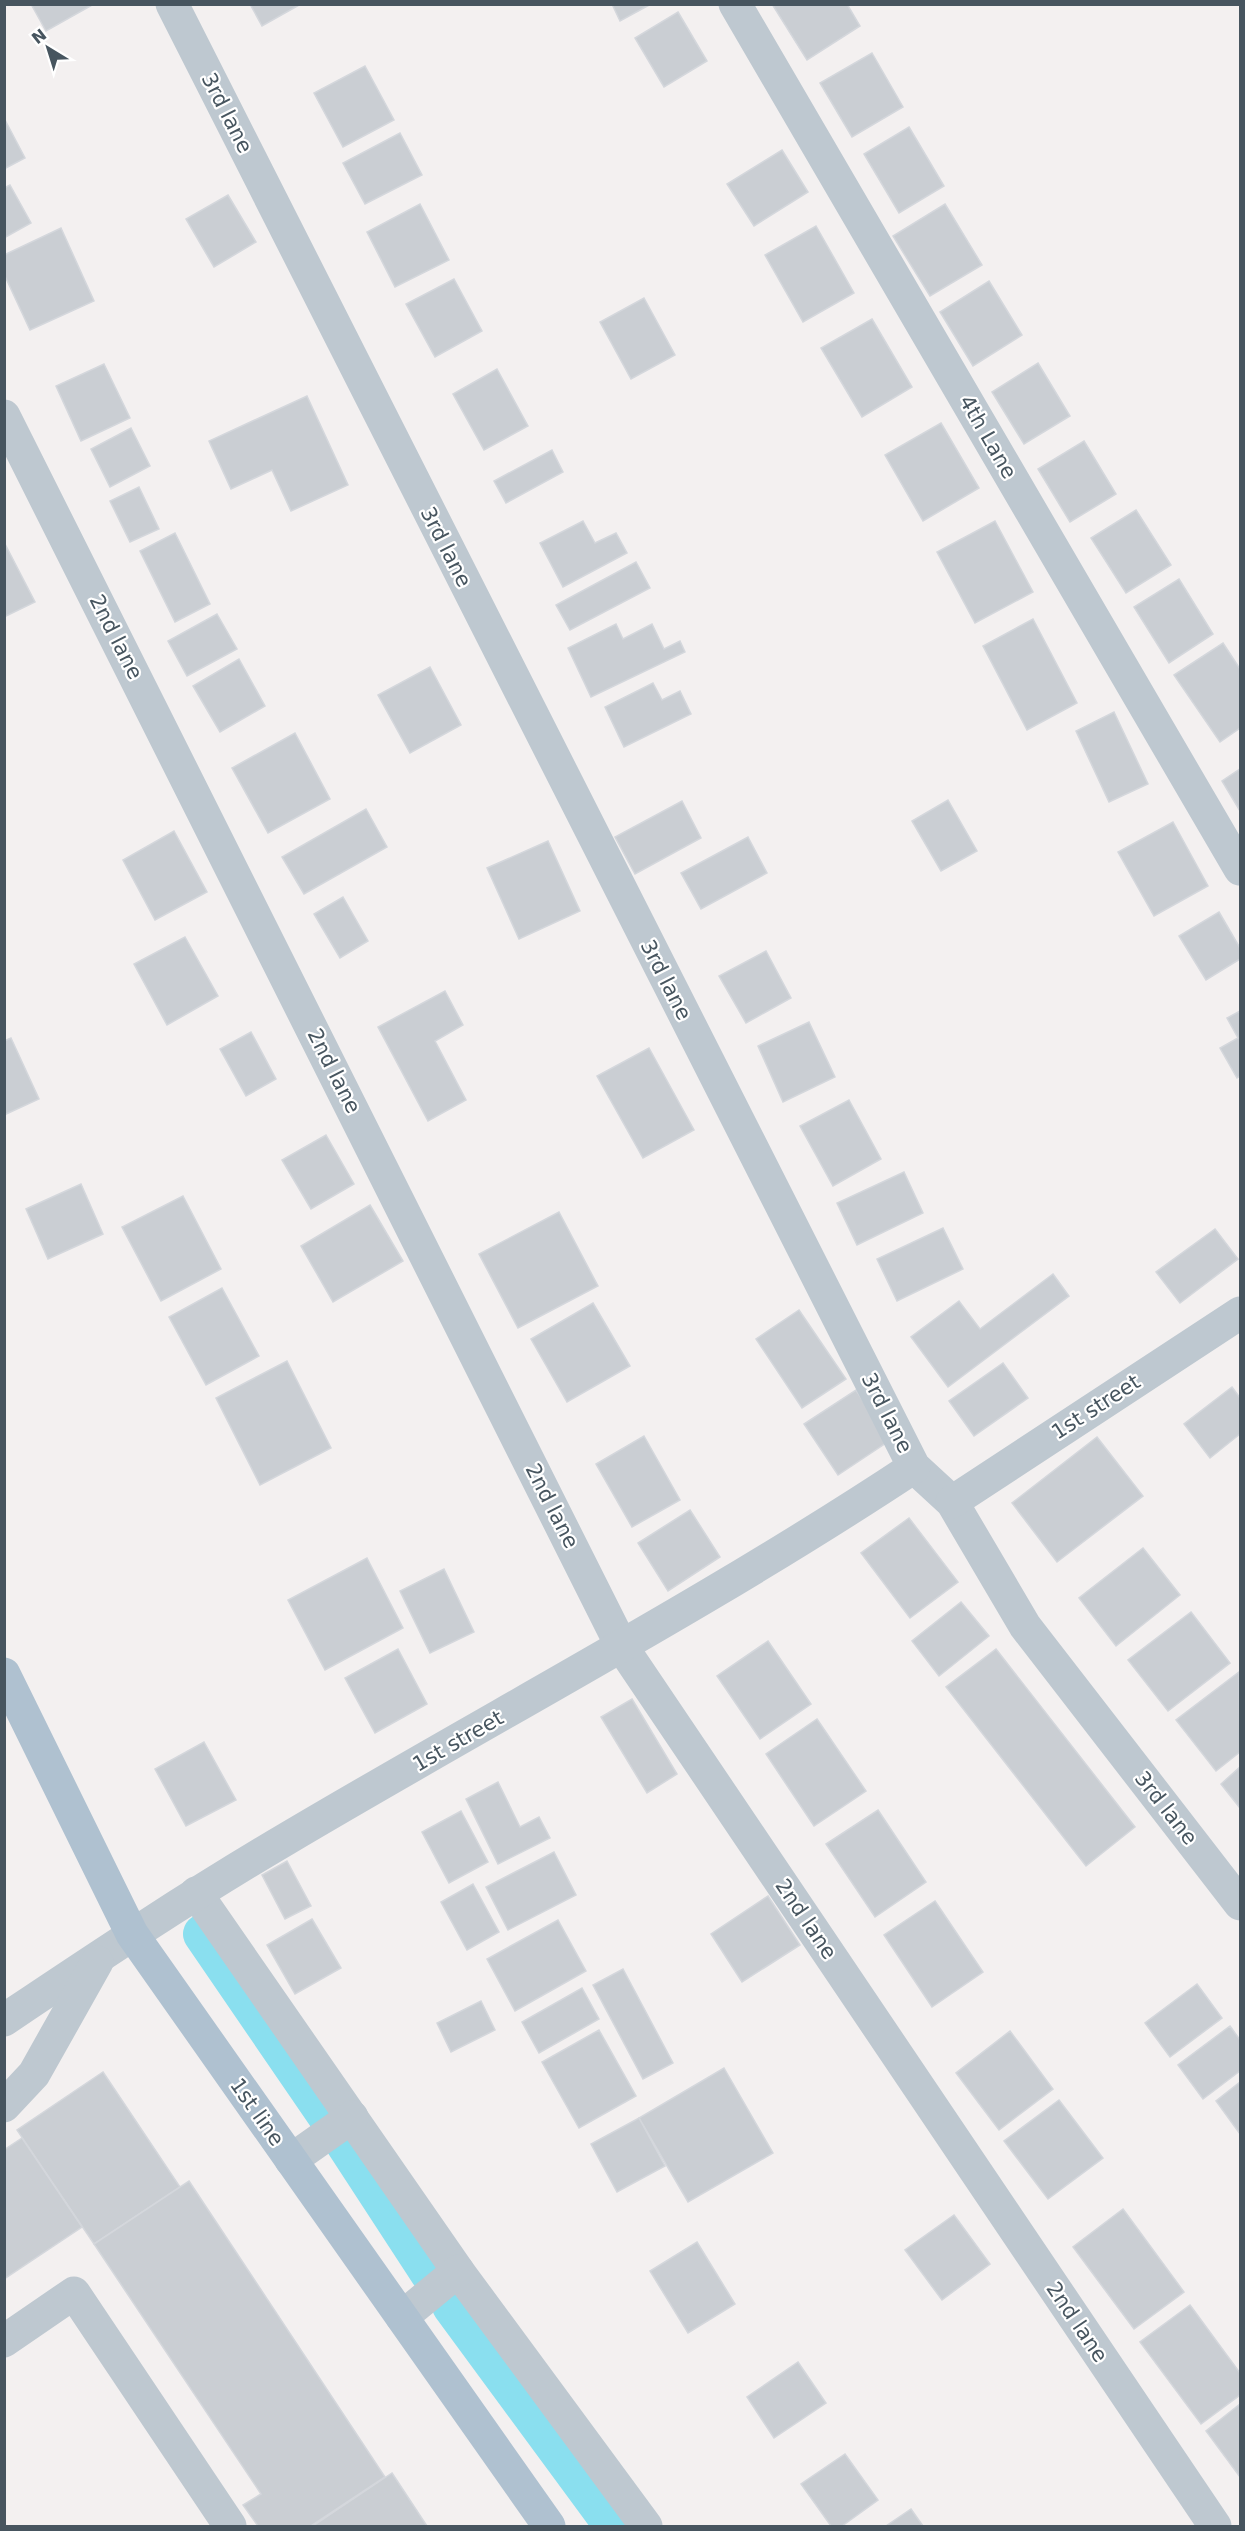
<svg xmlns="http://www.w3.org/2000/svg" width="1245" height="2531" font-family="'DejaVu Sans',sans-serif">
	<rect width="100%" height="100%" fill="#f3f0f0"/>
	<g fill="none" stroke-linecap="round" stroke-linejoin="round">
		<g stroke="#8adfef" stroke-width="40">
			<path d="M203 1934 331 2121"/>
			<path d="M344 2141 430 2273"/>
			<path d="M452 2306 614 2526"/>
		</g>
	</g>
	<g fill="#caced3" stroke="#d4d7dc" stroke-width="1.5">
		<path d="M31 4H94L46 31Z"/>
		<path d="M250 4H301L262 26Z"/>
		<path d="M612 4H651L620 21Z"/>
		<path d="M772 4H847L860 26 807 60Z"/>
		<path d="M678 12 707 61 664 87 635 38Z"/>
		<path d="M872 53 903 107 852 137 820 83Z"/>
		<path d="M365 66 394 120 343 147 314 93Z"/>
		<path d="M4 118 25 158 4 169Z"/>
		<path d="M909 127 944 186 899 213 864 154Z"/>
		<path d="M400 133 422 175 365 204 343 163Z"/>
		<path d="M782 150 808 192 754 226 727 184Z"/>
		<path d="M10 185 31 223 4 238V188Z"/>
		<path d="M228 195 256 242 214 267 186 219Z"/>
		<path d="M420 204 449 260 395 287 367 232Z"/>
		<path d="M945 204 982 265 930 296 893 236Z"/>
		<path d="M816 226 854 293 803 322 765 255Z"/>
		<path d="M61 228 94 301 30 330 4 274V255Z"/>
		<path d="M454 279 482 331 435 357 406 304Z"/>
		<path d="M989 281 1022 335 973 366 940 312Z"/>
		<path d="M644 298 675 355 631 379 600 322Z"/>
		<path d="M872 319 912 387 862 417 821 348Z"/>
		<path d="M1038 363 1070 416 1024 444 992 392Z"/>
		<path d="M104 364 130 418 81 441 56 386Z"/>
		<path d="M497 369 528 426 484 450 453 394Z"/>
		<path d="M307 396 348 485 291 511 272 470 231 489 209 441Z"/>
		<path d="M941 423 979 488 923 521 885 455Z"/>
		<path d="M131 428 150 466 110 487 91 449Z"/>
		<path d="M1084 441 1116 494 1070 522 1038 469Z"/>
		<path d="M552 450 563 472 506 503 494 481Z"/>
		<path d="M139 487 159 529 130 542 110 501Z"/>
		<path d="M1136 510 1171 565 1126 593 1091 538Z"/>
		<path d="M583 521 595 543 616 533 627 553 563 587 540 543Z"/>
		<path d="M995 521 1033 592 975 623 937 552Z"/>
		<path d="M175 533 210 604 175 622 140 551Z"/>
		<path d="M4 542 35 602 4 617Z"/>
		<path d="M636 562 650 588 570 630 556 605Z"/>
		<path d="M1179 579 1213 634 1169 663 1134 607Z"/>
		<path d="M217 614 237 649 187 676 168 641Z"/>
		<path d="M1033 619 1077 703 1027 730 983 646Z"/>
		<path d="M616 624 623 639 652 624 664 649 680 641 685 652 591 697 568 648Z"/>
		<path d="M1223 643 1240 669V728L1220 742 1174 675Z"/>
		<path d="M239 659 265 706 220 732 193 686Z"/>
		<path d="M430 667 461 725 410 753 378 695Z"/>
		<path d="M653 683 662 700 680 691 691 714 624 747 605 707Z"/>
		<path d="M1114 712 1148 784 1109 802 1076 731Z"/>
		<path d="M295 733 330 799 268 833 232 768Z"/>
		<path d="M1240 769V811L1222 781Z"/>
		<path d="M948 800 977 851 941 871 912 821Z"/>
		<path d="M682 801 701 838 635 874 615 837Z"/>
		<path d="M366 809 387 847 304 894 282 857Z"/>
		<path d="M1173 822 1208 886 1154 916 1118 852Z"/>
		<path d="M174 831 207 892 155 920 123 860Z"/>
		<path d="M748 837 767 873 701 909 681 873Z"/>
		<path d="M548 841 580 911 519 939 487 868Z"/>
		<path d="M343 897 368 941 340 958 314 914Z"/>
		<path d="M1219 912 1240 948V959L1206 980 1179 936Z"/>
		<path d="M185 937 218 996 167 1025 134 964Z"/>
		<path d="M766 951 791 998 746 1023 719 976Z"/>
		<path d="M445 991 463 1025 435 1041 466 1100 428 1121 378 1027Z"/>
		<path d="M1240 1011V1076L1237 1078 1220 1048 1238 1038 1227 1018Z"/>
		<path d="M809 1022 835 1077 783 1102 758 1046Z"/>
		<path d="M251 1032 276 1079 246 1096 220 1049Z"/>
		<path d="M11 1038 39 1099 4 1115V1041Z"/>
		<path d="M649 1048 694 1130 643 1158 597 1076Z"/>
		<path d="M849 1100 881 1159 833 1186 800 1126Z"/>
		<path d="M326 1135 354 1184 311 1209 282 1160Z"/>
		<path d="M904 1172 923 1213 857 1245 837 1203Z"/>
		<path d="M81 1184 103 1234 48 1259 26 1209Z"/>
		<path d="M183 1196 221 1269 161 1301 122 1227Z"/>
		<path d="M370 1205 403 1261 333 1302 301 1246Z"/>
		<path d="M559 1212 598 1286 518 1328 479 1254Z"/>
		<path d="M943 1228 963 1269 897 1301 877 1259Z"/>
		<path d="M1215 1229 1238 1259 1180 1303 1156 1272Z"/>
		<path d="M1053 1274 1069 1296 948 1387 911 1337 959 1301 980 1329Z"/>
		<path d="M222 1288 259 1356 206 1385 169 1317Z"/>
		<path d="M593 1303 630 1366 567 1402 531 1339Z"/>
		<path d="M799 1310 846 1379 802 1408 756 1339Z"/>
		<path d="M287 1361 331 1448 260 1485 216 1398Z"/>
		<path d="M1003 1363 1028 1398 974 1436 949 1401Z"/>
		<path d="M1232 1387 1240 1398V1434L1210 1458 1184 1424Z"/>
		<path d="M856 1390 889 1441 838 1475 804 1424Z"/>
		<path d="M644 1436 680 1500 632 1527 596 1464Z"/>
		<path d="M1097 1437 1143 1496 1057 1562 1012 1503Z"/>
		<path d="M690 1510 720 1557 668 1591 638 1543Z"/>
		<path d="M909 1518 958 1582 910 1618 861 1553Z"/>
		<path d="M1143 1548 1180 1595 1116 1646 1079 1598Z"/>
		<path d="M367 1558 403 1628 325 1670 288 1600Z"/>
		<path d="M444 1569 474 1632 430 1653 400 1591Z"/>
		<path d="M961 1602 989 1636 939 1676 912 1641Z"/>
		<path d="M1191 1612 1230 1663 1168 1711 1128 1660Z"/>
		<path d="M768 1641 811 1704 760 1739 717 1676Z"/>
		<path d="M398 1649 427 1704 375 1733 345 1678Z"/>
		<path d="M996 1649 1135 1827 1086 1866 946 1687Z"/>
		<path d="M1239 1672 1240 1752 1216 1771 1176 1720Z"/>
		<path d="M632 1699 677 1774 647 1793 601 1717Z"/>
		<path d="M817 1719 866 1791 814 1826 766 1754Z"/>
		<path d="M204 1742 236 1800 186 1826 155 1769Z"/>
		<path d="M1240 1767V1808L1221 1784Z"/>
		<path d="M498 1782 520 1827 539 1817 550 1838 498 1864 466 1799Z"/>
		<path d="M878 1810 926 1882 875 1917 826 1844Z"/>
		<path d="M461 1811 488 1862 449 1883 422 1832Z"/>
		<path d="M554 1852 576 1895 508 1930 486 1887Z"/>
		<path d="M287 1861 311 1906 285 1919 262 1875Z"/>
		<path d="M473 1884 499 1932 467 1950 441 1902Z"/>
		<path d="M768 1896 800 1945 742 1982 711 1934Z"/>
		<path d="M935 1901 983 1972 932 2007 884 1935Z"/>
		<path d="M312 1919 341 1968 295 1994 267 1945Z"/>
		<path d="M558 1920 586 1971 515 2011 487 1959Z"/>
		<path d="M623 1969 673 2063 643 2079 593 1985Z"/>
		<path d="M1197 1984 1222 2018 1170 2057 1145 2023Z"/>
		<path d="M582 1988 599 2019 539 2053 522 2022Z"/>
		<path d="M481 2001 495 2030 451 2052 437 2023Z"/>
		<path d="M1230 2026 1240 2040V2071L1203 2099 1178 2065Z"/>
		<path d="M599 2030 636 2096 579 2128 542 2062Z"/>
		<path d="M1010 2031 1053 2089 999 2130 956 2073Z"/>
		<path d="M724 2068 773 2153 688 2202 639 2118Z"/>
		<path d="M103 2072 180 2187 94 2244 17 2130Z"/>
		<path d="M1240 2082V2134L1216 2101Z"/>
		<path d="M1059 2100 1103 2158 1048 2199 1004 2141Z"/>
		<path d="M639 2118 665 2166 617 2192 591 2144Z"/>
		<path d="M22 2138 82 2227 4 2279V2150Z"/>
		<path d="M189 2181 385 2477 311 2526H258L243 2505 261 2494 94 2244Z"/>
		<path d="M1123 2209 1184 2292 1134 2329 1073 2247Z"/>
		<path d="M954 2215 990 2264 942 2300 905 2250Z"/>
		<path d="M697 2242 735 2304 688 2333 650 2271Z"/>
		<path d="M1190 2305 1240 2373V2395L1201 2424 1140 2342Z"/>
		<path d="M798 2362 826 2403 774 2438 747 2397Z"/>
		<path d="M1240 2404V2477L1206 2431Z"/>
		<path d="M845 2454 878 2500 842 2526H831L801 2484Z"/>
		<path d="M392 2473 427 2526H313Z"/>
		<path d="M911 2509 923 2526H886Z"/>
	</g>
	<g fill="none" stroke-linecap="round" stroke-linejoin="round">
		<g stroke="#bec8d0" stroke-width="33">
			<path d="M172 4 914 1467 952 1502 1025 1626 1240 1904"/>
			<path d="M735 4 1240 869"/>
			<path d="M4 416 622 1647 1215 2526"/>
			<path d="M952 1502 1240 1313"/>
			<path d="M196 1893 458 2271 646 2526"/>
			<path d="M4 2020C98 1957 191 1895 288 1838 497 1714 712 1601 914 1467"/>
			<path d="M4 2106 34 2074 97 1962"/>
			<path d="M291 2160 352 2117"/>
			<path d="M402 2317 458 2271"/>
			<path d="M4 2341 74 2293 230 2526"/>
		</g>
		<path stroke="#afc1d0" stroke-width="33" d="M4 1674 132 1934 549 2526"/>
	</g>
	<g text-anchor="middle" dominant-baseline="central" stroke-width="4.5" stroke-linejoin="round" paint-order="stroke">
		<g font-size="21" fill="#47555f" stroke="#fff">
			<text transform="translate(227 113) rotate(63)">3rd lane</text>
			<text transform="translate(988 437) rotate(60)">4th Lane</text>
			<text transform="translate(446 547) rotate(63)">3rd lane</text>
			<text transform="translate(116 637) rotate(63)">2nd lane</text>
			<text transform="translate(666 980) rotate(63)">3rd lane</text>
			<text transform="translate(334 1071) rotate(63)">2nd lane</text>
			<text transform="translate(1096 1407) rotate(-33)">1st street</text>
			<text transform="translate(887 1413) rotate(63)">3rd lane</text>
			<text transform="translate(552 1506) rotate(63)">2nd lane</text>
			<text transform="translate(458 1741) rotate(-30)">1st street</text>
			<text transform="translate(1166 1808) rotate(52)">3rd lane</text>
			<text transform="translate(806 1919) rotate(56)">2nd lane</text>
			<text transform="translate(257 2112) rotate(55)">1st line</text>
			<text transform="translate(1077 2322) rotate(56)">2nd lane</text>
		</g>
	</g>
	<rect width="1245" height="2531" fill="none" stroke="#47555f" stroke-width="12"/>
	<g transform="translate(48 48) rotate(322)" stroke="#ffffff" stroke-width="4.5" paint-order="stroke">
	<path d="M0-4.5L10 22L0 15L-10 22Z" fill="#47555f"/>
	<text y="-9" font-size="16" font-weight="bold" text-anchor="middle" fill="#47555f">N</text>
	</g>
</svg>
